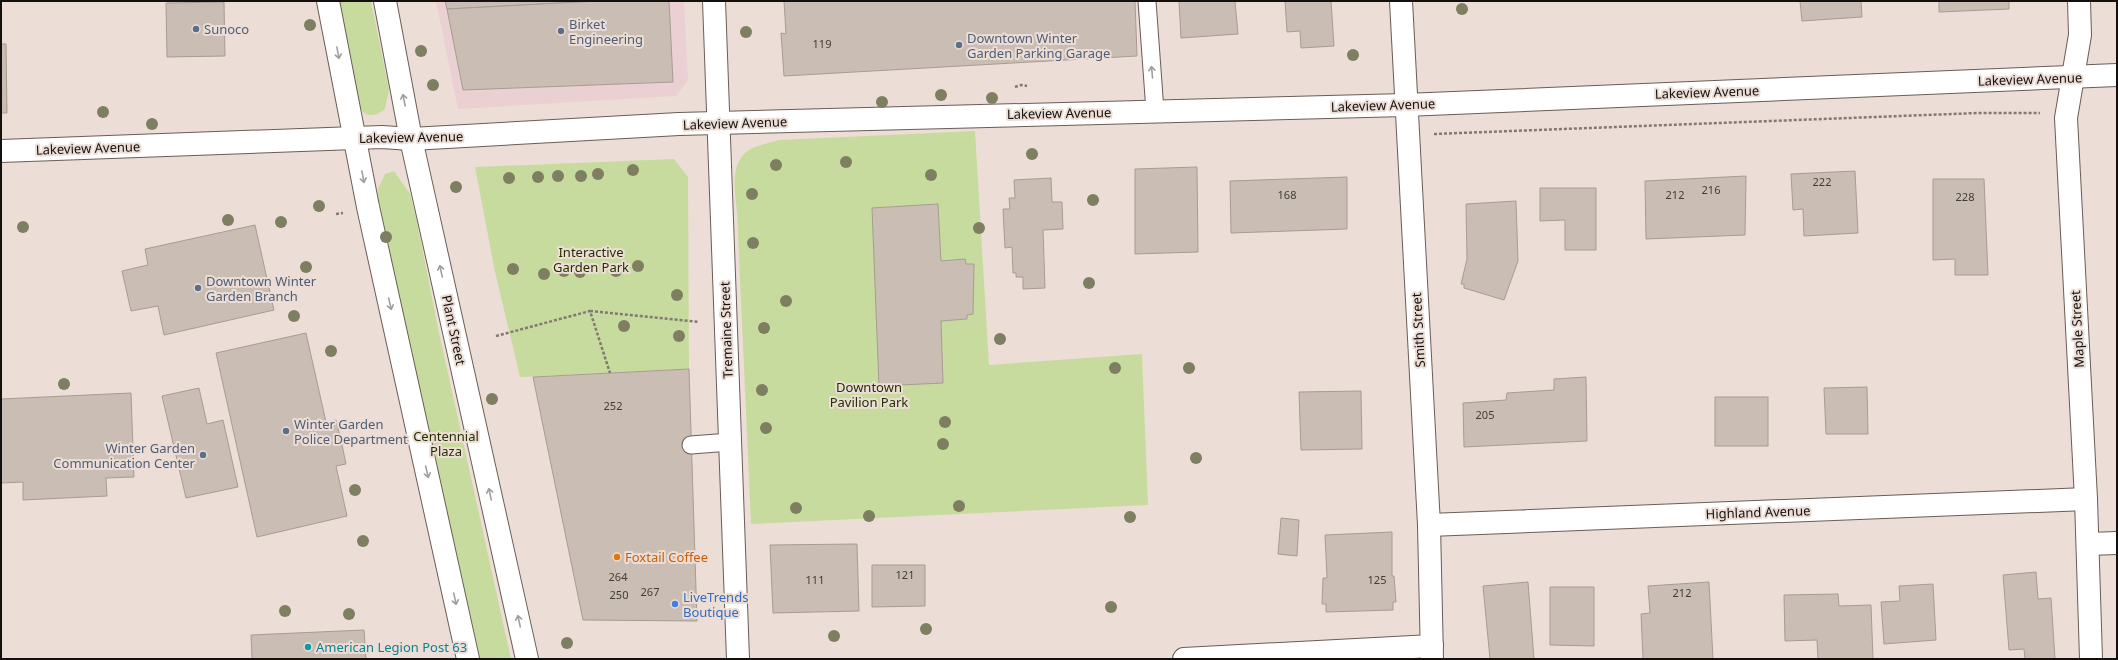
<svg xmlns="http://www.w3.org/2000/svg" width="2118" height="660" font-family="'Noto Sans',sans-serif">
	<rect width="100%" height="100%" fill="#ecded6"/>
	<path fill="#ead0d2" d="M436 1H684L688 80 676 96 458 109Z"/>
	<g fill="#c8db9f">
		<path d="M337 1H371L389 90 385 109C375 117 366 118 359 107Z"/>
		<path d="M975 131 989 365 1142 354 1148 505 751 524 737 212C735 192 729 163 749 150 757 145 770 143 779 140Z"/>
		<path d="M674 159 688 177 689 369 520 377 495 272 475 167Z"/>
		<path d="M394 171 410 194 417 222 438 328 511 659H477L379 212 378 189 385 174Z"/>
	</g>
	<g fill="#cabeb4" stroke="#a79c92">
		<path d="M445 1H599L447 9Z"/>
		<path d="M599 1H669L673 82 463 90 447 9Z"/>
		<path d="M784 1H1135L1137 56 784 76 781 33 786 34Z"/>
		<path d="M1179 1H1235L1238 34 1181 38Z"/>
		<path d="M1285 1H1331L1334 46 1301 48 1300 31 1287 32Z"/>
		<path d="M1800 1H1861L1862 17 1802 21Z"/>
		<path d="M1939 1H2009V9L1939 12Z"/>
		<path d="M224 2 225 56 167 57 166 3Z"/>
		<path d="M1 44H6L7 113H1Z"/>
		<path d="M1197 167 1198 252 1135 254V169Z"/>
		<path d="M1855 171 1858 233 1804 236 1803 209 1793 210 1791 174Z"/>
		<path d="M1746 176 1745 235 1646 239 1645 181Z"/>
		<path d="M1347 177V229L1231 233 1230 181Z"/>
		<path d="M1051 178 1052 202H1062L1063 229 1043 230 1045 288 1023 289V277H1016V273H1013L1012 247 1005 248 1003 209H1010L1009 198H1015L1014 180Z"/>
		<path d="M1933 179H1984L1988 275H1955V259L1933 260Z"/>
		<path d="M1540 188H1596V250H1565V220L1540 221Z"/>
		<path d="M1516 201 1518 261 1504 300 1464 288V284H1461L1467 259 1466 204Z"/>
		<path d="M938 204 941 261 965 259 966 264H974L973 314 967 315V319L941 321 943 383 879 386 872 208Z"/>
		<path d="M255 225 274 310 164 335 158 306 131 311 122 271 148 265 145 249Z"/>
		<path d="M306 333 326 422 336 420 341 440 346 464 336 466 347 516 257 537 216 353Z"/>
		<path d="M689 369 697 621 583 620 533 377Z"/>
		<path d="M1586 377 1587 441 1464 447 1463 403 1506 400 1507 393 1554 390V379Z"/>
		<path d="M1867 387 1868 434H1826L1824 388Z"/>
		<path d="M199 388 207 424 223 420 238 487 186 498 162 396Z"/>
		<path d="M1361 391 1362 449 1301 450 1299 392Z"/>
		<path d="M131 393 134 477 106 478 107 496 23 500V482L1 483V399Z"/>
		<rect x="1715" y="397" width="53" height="49"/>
		<path d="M1281 518 1299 520 1297 556 1278 554Z"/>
		<path d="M1392 532V576H1394L1396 602H1393V610L1326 612V604H1322L1323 578H1327L1325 535Z"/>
		<path d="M857 544 859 611 773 613 770 545Z"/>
		<path d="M872 565H925V606L872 607Z"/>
		<path d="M2036 572 2038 599 2051 598 2055 659H2025L2024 649 2009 650 2003 575Z"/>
		<path d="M1528 582 1534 659H1490L1483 586Z"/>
		<path d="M1709 582 1713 659H1643L1641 614 1650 613 1648 586Z"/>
		<path d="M1933 584 1936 640 1884 644 1881 602 1900 601 1899 586Z"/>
		<path d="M1550 587H1594V646L1550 645Z"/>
		<path d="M1838 594 1839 606 1871 605 1873 659H1818L1817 640 1785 641 1784 595Z"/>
		<path d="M364 630 366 659H252L251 635Z"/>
	</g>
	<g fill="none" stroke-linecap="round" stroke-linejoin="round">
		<defs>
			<g id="service">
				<path d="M1147 1 1155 111"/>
				<path d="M691 445 730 442"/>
			</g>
			<g id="minor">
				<path d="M714 1 738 659"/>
				<path d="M1401 1 1429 525 1432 659"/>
				<path d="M2079 1 2080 35 2066 118 2086 499 2091 659"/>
				<path d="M411 139 679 124 1405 105 2117 75"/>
				<path d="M1429 525 2086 499"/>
				<path d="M2088 544 2117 543"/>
				<path d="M1184 659 1432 646"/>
			</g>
			<path id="tertiary" d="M1 151 382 137 411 139"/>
			<g id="primary">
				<path d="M328 1 368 207 468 659"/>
				<path d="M385 1 411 139 527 659"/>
			</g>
		</defs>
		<use href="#service" stroke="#695d56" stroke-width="19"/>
		<use href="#minor" stroke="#695d56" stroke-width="24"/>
		<use href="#tertiary" stroke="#695d56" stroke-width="24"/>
		<use href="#primary" stroke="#695d56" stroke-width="24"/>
		<g stroke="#827973" stroke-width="2.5" stroke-dasharray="3 2" stroke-linecap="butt">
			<path d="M1015 87 1021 85 1027 86"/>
			<path d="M1434 134 1978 113H2040"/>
			<path d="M336 214 343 213"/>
			<path d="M590 311 699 322"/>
			<path d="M496 336 590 311 610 373"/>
		</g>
		<use href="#service" stroke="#fff" stroke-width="17"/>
		<use href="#minor" stroke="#fff" stroke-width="22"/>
		<use href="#tertiary" stroke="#fff" stroke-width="22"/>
		<use href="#primary" stroke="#fff" stroke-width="22"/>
	</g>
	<g fill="#7e7e60">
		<circle cx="1462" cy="9" r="6"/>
		<circle cx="310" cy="25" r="6"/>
		<circle cx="746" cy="32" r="6"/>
		<circle cx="421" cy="51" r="6"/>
		<circle cx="1353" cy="55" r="6"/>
		<circle cx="433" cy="85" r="6"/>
		<circle cx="941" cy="95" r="6"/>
		<circle cx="992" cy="98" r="6"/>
		<circle cx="882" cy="102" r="6"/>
		<circle cx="103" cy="112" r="6"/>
		<circle cx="152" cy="124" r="6"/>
		<circle cx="1032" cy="154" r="6"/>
		<circle cx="846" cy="162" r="6"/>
		<circle cx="776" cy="165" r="6"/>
		<circle cx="633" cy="170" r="6"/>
		<circle cx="598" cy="174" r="6"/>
		<circle cx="931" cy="175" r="6"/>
		<circle cx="558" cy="176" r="6"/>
		<circle cx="581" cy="176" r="6"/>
		<circle cx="538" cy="177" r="6"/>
		<circle cx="509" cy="178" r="6"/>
		<circle cx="456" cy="187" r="6"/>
		<circle cx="752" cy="194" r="6"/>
		<circle cx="1093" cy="200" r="6"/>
		<circle cx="319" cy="206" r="6"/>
		<circle cx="228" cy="220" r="6"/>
		<circle cx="281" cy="222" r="6"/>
		<circle cx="23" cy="227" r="6"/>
		<circle cx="979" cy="228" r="6"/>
		<circle cx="386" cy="237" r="6"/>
		<circle cx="753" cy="243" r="6"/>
		<circle cx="638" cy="266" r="6"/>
		<circle cx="306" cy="267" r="6"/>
		<circle cx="513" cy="269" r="6"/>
		<circle cx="564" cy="271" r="6"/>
		<circle cx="616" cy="271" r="6"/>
		<circle cx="580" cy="272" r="6"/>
		<circle cx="544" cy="274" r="6"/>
		<circle cx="1089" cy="283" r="6"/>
		<circle cx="677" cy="295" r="6"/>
		<circle cx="786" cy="301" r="6"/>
		<circle cx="294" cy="316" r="6"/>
		<circle cx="624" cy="326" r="6"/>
		<circle cx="764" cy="328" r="6"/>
		<circle cx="679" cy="336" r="6"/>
		<circle cx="1000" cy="339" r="6"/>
		<circle cx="331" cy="351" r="6"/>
		<circle cx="1115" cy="368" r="6"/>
		<circle cx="1189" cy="368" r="6"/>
		<circle cx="64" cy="384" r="6"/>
		<circle cx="762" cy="390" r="6"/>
		<circle cx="492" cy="399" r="6"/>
		<circle cx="945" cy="422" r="6"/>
		<circle cx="766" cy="428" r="6"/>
		<circle cx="943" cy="444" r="6"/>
		<circle cx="1196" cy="458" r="6"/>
		<circle cx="355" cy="490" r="6"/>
		<circle cx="959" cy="506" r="6"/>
		<circle cx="796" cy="508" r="6"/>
		<circle cx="869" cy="516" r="6"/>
		<circle cx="1130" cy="517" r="6"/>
		<circle cx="363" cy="541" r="6"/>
		<circle cx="1111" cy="607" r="6"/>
		<circle cx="285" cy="611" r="6"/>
		<circle cx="349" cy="614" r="6"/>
		<circle cx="926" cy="629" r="6"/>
		<circle cx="834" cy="636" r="6"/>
		<circle cx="567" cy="643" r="6"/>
	</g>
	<defs><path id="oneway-shaft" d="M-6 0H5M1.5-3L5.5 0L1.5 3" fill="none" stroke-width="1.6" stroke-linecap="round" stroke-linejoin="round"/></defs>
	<g stroke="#a19f9e">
		<use href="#oneway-shaft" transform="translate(338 53) rotate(79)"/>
		<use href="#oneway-shaft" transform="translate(1152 72) rotate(-95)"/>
		<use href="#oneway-shaft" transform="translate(404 100) rotate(-101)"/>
		<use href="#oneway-shaft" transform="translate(363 177) rotate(80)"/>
		<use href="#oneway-shaft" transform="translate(441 271) rotate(-102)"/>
		<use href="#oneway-shaft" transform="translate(390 304) rotate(77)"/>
		<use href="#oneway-shaft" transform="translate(427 472) rotate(77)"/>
		<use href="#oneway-shaft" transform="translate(490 494) rotate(-102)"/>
		<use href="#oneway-shaft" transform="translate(455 599) rotate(78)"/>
		<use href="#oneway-shaft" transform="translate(519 621) rotate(-102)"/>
	</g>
	<g fill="#5c6f8a" stroke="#ecded6" stroke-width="1.5">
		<circle cx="196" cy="29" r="4"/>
		<circle cx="561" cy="31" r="4"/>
		<circle cx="959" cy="45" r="4"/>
		<circle cx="198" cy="288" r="4"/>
		<circle cx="286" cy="431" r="4"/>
		<circle cx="203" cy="455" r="4"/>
	</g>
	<circle fill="#e8710a" stroke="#ecded6" stroke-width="1.5" cx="617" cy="557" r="4"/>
	<circle fill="#3f7fe0" stroke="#ecded6" stroke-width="1.5" cx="675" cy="604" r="4"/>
	<circle fill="#0f9aa8" stroke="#ecded6" stroke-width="1.5" cx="308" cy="647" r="4"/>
	<g text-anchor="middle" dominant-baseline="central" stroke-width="4" stroke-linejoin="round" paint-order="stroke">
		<g font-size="11" fill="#423c37">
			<text x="822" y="43">119</text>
			<text x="1822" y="181">222</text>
			<text x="1711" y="189">216</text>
			<text x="1287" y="194">168</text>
			<text x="1675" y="194">212</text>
			<text x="1965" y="196">228</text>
			<text x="613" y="405">252</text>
			<text x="1485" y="414">205</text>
			<text x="905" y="574">121</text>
			<text x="618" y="576">264</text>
			<text x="815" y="579">111</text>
			<text x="1377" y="579">125</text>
			<text x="650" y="591">267</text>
			<text x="1682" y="592">212</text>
			<text x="619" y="594">250</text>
		</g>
		<g font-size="13" fill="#4e5e75" stroke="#ecded6" text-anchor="start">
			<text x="569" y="24">Birket<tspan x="569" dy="15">Engineering</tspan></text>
			<text x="204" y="29">Sunoco</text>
			<text x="967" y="38">Downtown Winter<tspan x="967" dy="15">Garden Parking Garage</tspan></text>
			<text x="206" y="281">Downtown Winter<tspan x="206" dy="15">Garden Branch</tspan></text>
			<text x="294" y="424">Winter Garden<tspan x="294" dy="15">Police Department</tspan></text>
			<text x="195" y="448" text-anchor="end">Winter Garden<tspan x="195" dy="15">Communication Center</tspan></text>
		</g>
		<g font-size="13" fill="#14100d" stroke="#ecded6">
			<text transform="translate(2030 79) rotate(-2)">Lakeview Avenue</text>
			<text transform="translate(1707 92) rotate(-2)">Lakeview Avenue</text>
			<text transform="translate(1383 105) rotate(-2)">Lakeview Avenue</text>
			<text transform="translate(1059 113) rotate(-1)">Lakeview Avenue</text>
			<text transform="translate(735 123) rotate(-2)">Lakeview Avenue</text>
			<text transform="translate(411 137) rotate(-1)">Lakeview Avenue</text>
			<text transform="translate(88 148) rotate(-2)">Lakeview Avenue</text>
			<text transform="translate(2077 329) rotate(-93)">Maple Street</text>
			<text transform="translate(454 330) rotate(78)">Plant Street</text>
			<text transform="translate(726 330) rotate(-92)">Tremaine Street</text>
			<text transform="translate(1418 330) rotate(-93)">Smith Street</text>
			<text transform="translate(1758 512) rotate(-2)">Highland Avenue</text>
		</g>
		<g font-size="13" fill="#243000" stroke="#ecded6">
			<text x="591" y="252">Interactive<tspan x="591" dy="15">Garden Park</tspan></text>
			<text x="869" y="387">Downtown<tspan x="869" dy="15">Pavilion Park</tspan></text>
			<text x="446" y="436">Centennial<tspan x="446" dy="15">Plaza</tspan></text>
		</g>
		<g font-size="13" fill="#c56008" stroke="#ecded6" text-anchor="start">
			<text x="625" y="557">Foxtail Coffee</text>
		</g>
		<g font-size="13" fill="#366cbe" stroke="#ecded6" text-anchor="start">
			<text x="683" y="597">LiveTrends<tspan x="683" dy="15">Boutique</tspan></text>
		</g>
		<g font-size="13" fill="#0d838f" stroke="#ecded6" text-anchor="start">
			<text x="316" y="647">American Legion Post 63</text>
		</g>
	</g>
	<rect width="2118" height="660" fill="none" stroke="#14100d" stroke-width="4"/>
</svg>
